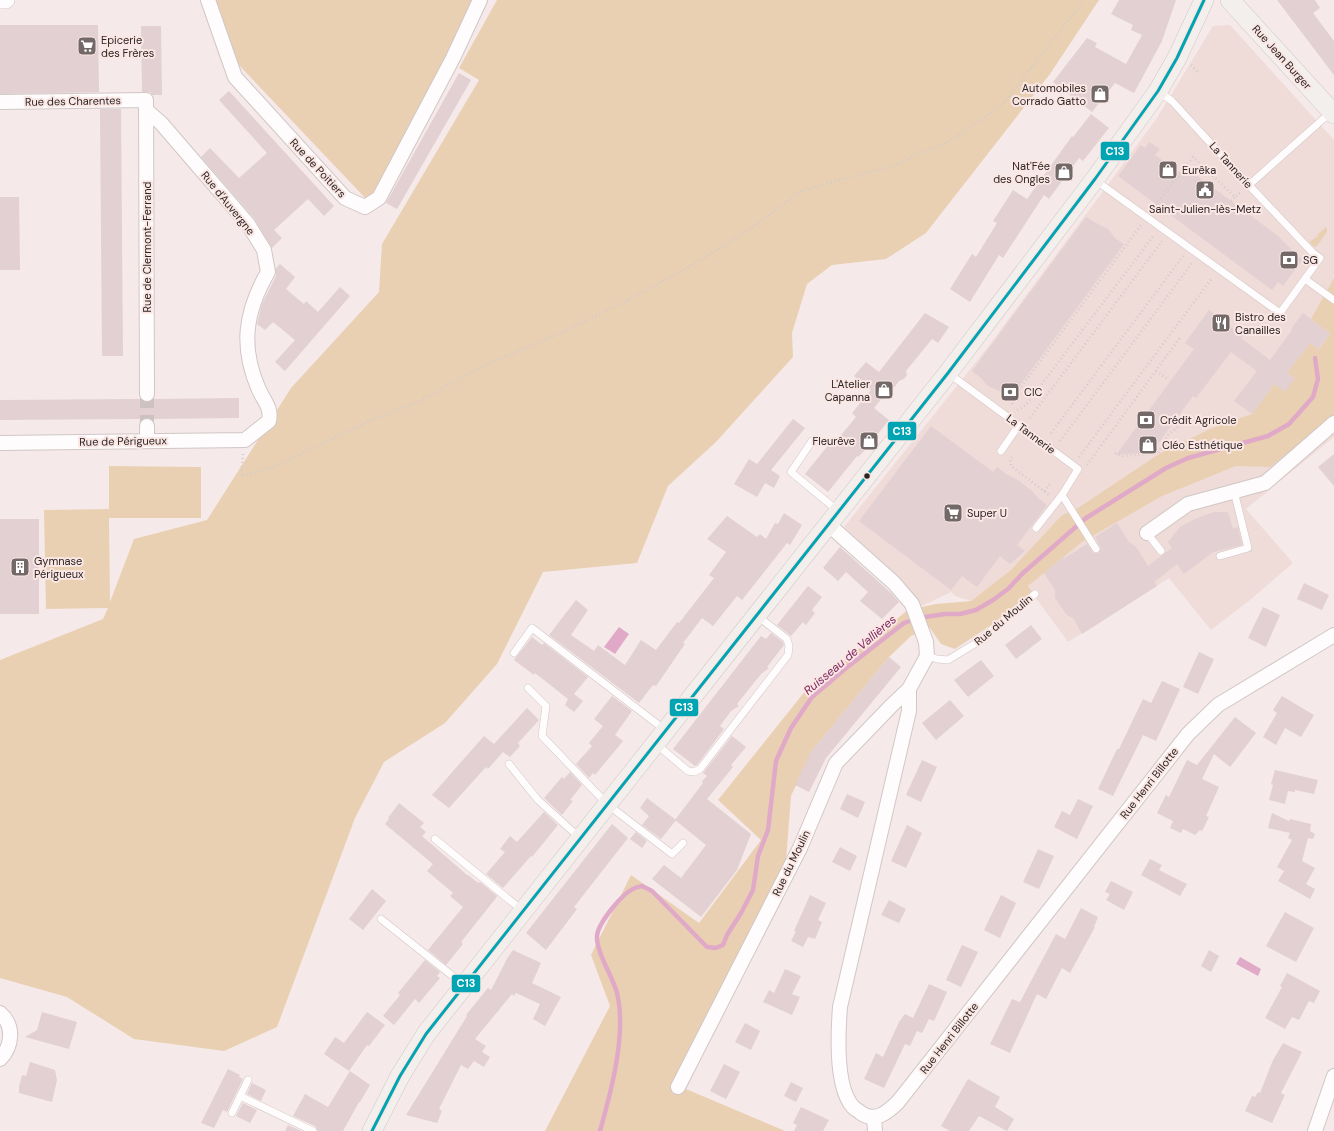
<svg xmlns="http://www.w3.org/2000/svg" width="1334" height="1131" font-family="'DM Sans',sans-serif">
	<rect width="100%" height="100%" fill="#f5eae9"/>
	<path fill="#efdbd8" d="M1230 25 1334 140V274L1333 276 1334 277V437L1246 509 1293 563 1250 600 1211 630 1169 578 1068 642 1015 569 971 601 955 596 951 592 915 609 898 577 844 527 988 347 1084 217 1157 118 1213 26Z"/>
	<g fill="#ead0b3">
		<path d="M214 0H474L445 62 369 202 237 63Z"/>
		<path d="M497 0H1099L1050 74 926 233 886 259 832 265 807 284 792 333 793 357 716 442 668 486 637 563 543 572 497 664 445 723 384 762 355 818 277 1027 224 1051 134 1039 67 997 0 978V660L103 619 108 608 46 609 44 510 109 509V466L201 467V518H109L110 602 134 539 207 520 291 388 379 292 382 244 479 80 459 68Z"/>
		<path d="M1326 227 1327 229V232L1317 246 1314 247 1309 242 1318 236 1317 235Z"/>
		<path d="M1334 278V416L1270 467 1236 466 1162 496 1082 542 1028 586 1035 596 955 649 941 644 930 628 911 636 889 657 812 751 791 796 783 899 733 992 686 1089 785 1131H545L610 1006 591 955 631 875 699 923 761 840 718 800 806 690 908 610 936 604 971 601 1011 570 1061 516 1078 508 1159 454 1210 429 1252 414 1274 384 1295 378 1287 373 1310 343 1319 349 1330 334 1311 319Z"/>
	</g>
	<g fill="#e0a9c7">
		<path d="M619 627 629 634 615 654 604 647Z"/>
		<path d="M1240 957 1261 969 1258 976 1236 964Z"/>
	</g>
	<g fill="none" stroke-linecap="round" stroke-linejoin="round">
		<path stroke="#e0a9c7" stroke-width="4.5" d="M600 1131C611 1092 627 1033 617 993 613 977 596 952 597 936 598 923 622 894 633 889 636 887 640 887 642 886L652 891 707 947 716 948 723 945 727 935 741 913 753 890 758 856 768 830 776 761 791 728 812 697 845 669 904 623 918 618 945 614H960L976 610 993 600 1008 589 1023 573 1086 518 1166 468 1188 458 1268 436 1289 424 1313 397 1318 379 1315 358"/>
	</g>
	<g fill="#e2d0d2">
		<path d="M1119 0H1176L1162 41 1134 93 1115 83 1092 112 1053 82 1087 38 1097 43 1095 47 1126 64 1142 35 1131 30 1133 25 1111 14Z"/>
		<path d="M1277 0H1315L1320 8 1313 13 1334 41V75Z"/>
		<path d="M0 25H98L99 92 0 94Z"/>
		<path d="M141 26H161L162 95H152L150 92H142Z"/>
		<path d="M459 73 471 80 397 209 386 203Z"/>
		<path d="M229 91 334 206 324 216 308 199 274 230 282 238 272 248 254 218 201 157 210 148 239 178 267 153 219 100Z"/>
		<path d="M100 109H121L123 356H102Z"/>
		<path d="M1091 114 1109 128 1083 161 1079 158 1049 199 1044 195 1003 258 999 255 970 302 950 289 972 254 976 257 997 223 993 221 1013 190 1027 199 1072 136 1073 137Z"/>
		<path d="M1149 142 1160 149 1155 155 1183 175 1188 169 1278 236 1302 260 1283 286 1278 282 1272 290 1118 176 1141 145 1145 148Z"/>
		<path d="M0 197H19L20 270H0Z"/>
		<path d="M1086 217 1094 222 1108 229 1116 239 1124 244 1010 399 1001 392 988 386 980 377 972 371Z"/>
		<path d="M280 264 295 277 286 289 304 304 306 301 318 312 340 287 350 296 285 371 275 362 295 340 273 322 265 330 257 324 262 304 276 276V268Z"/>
		<path d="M1209 310 1243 336 1241 338 1270 360 1292 330 1291 329 1303 313 1330 334 1318 349 1310 343 1287 373 1295 378 1285 392 1274 384 1252 414 1234 401 1257 371 1231 352 1196 398 1193 396 1152 452 1116 455 1194 349 1185 343Z"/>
		<path d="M925 313 949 327 938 343 932 339 906 371 907 375 904 379 899 381 893 389 891 387 874 408 889 420 865 450 858 457 857 456 828 492 805 474 834 438 837 440 856 417 852 413 871 390 854 376 866 362 879 372Z"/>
		<path d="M239 398V418L151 419 147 418 142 419 0 420V400L140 399 143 402H147L154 399Z"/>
		<path d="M793 419 805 428 771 470 780 476 774 488 765 483 757 497 734 484 749 459 757 464Z"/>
		<path d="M931 426 993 472 997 467 1006 474 1018 480 1032 491 1038 498 1047 505 1017 545 1025 551 1010 564 1000 556 977 587 962 576 951 590 859 521Z"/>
		<path d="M1334 454V486L1318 467Z"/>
		<path d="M1214 512H1228L1233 529 1238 527 1242 545 1213 552 1184 574 1177 564 1154 582 1157 586 1082 634 1074 619 1067 615 1055 598V590L1044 573 1064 557 1065 558 1087 544 1093 553H1099L1101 548 1095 537 1117 523 1129 542 1136 547 1148 566 1172 548 1168 542 1180 527 1195 519Z"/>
		<path d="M784 513 802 525 790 545 787 543 742 600 737 596 713 626 702 618 683 643 685 644 656 686 653 685 639 703 549 635 576 600 588 610 571 635 594 651 598 645 625 665 641 640 656 650 677 622 679 623 714 578 709 575 726 552 707 539 727 516 757 537 760 534 766 539 775 523 778 524Z"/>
		<rect x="0" y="519" width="39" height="95"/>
		<path d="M840 547 891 593 899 602 882 619 860 601 868 592 846 572 838 581 823 568Z"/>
		<path d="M1304 583 1329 595 1322 610 1297 599Z"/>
		<path d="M808 586 822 597 812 610 815 613 806 625 803 622 791 636 777 625Z"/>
		<path d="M1263 607 1280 615 1266 647 1248 638Z"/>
		<path d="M1031 625 1042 639 1016 659 1005 645Z"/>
		<path d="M771 633 783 642 784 645 767 667 769 668 761 674 737 704 739 706 731 711 720 726 724 729 697 765 695 766 673 749 761 636 766 639Z"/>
		<path d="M532 637 542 645 544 643 588 677 574 694 583 701 574 712 565 705 568 699 535 673 534 675 514 660Z"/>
		<path d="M1199 652 1214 659 1198 694 1183 687Z"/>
		<path d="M889 657 901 667 826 758 809 792 795 785 811 752Z"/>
		<path d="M981 660 994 676 968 697 954 680Z"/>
		<path d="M1162 681 1180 689 1156 741 1143 735 1113 796 1098 789 1117 749H1119L1143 699 1151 703Z"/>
		<path d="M612 696 632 711 615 735 623 741 595 775 593 773 589 778 576 764 592 746 589 743 603 726 594 719Z"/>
		<path d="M1282 696 1314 715 1301 737 1285 728 1276 745 1263 737 1277 713 1273 710Z"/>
		<path d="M950 700 964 716 936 740 922 723Z"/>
		<path d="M527 708 539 720 518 743 520 746 510 757 503 752 488 769 486 767 449 808 432 795 484 736 494 744Z"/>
		<path d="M1235 717 1256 733 1230 767 1214 754 1202 779 1219 787 1206 816 1209 817 1202 831 1200 830 1195 835 1183 829 1181 833 1170 828 1173 821 1157 813 1166 795 1169 797 1187 760 1197 765Z"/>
		<path d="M732 736 746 747 731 765 733 767 707 799 751 834 737 870 701 917 652 879 664 865 681 878 706 845 675 820 703 783 702 781 707 776 703 773Z"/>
		<path d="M922 760 937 767 921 802 906 795Z"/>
		<path d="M1275 770 1318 780 1314 794 1295 790V792L1288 791 1285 804 1269 800 1273 785 1271 784Z"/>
		<path d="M570 772 582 785 570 800 573 801 562 815 544 798 562 777 564 779Z"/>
		<path d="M847 794 865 802 858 818 840 809Z"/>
		<path d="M647 798 676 820 661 839 642 825 649 816 640 808Z"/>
		<path d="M1078 799 1093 806 1077 839 1054 827 1062 811 1070 815Z"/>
		<path d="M399 803 424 823 420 827 426 832 422 836 467 875H468L478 883 480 882 497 896 496 898 461 942 463 944 446 965 428 950 463 907 450 896 453 893 427 871 433 864 385 824 389 819 388 818Z"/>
		<path d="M544 812 558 825 532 857 531 856 503 888 486 874 505 852 500 849 510 836 517 842Z"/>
		<path d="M1272 813 1289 821 1290 819 1311 824 1310 831 1315 834 1313 839 1308 838 1302 861 1315 868 1306 884 1315 889 1310 899 1278 881 1284 871 1298 879 1277 867 1292 840 1288 838 1290 833 1268 828Z"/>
		<path d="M612 824 628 838 574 907 577 909 546 950 526 933Z"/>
		<path d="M907 825 922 833 906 868 891 861Z"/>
		<path d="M636 832 647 841 642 848 630 839Z"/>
		<path d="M840 847 857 856 850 871 832 862Z"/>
		<path d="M1038 849 1054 856 1039 889 1023 882Z"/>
		<path d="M1150 859 1162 865 1159 870 1187 884 1180 896 1141 875Z"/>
		<path d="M1111 881 1133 892 1124 910 1106 900 1110 894 1105 892Z"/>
		<path d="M372 889 386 901 363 930 349 919Z"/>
		<path d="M810 895 826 903 818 920 822 922 815 939 808 937 803 947 791 941 796 931H794Z"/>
		<path d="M1001 895 1016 903 1000 938 984 930Z"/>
		<path d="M889 900 906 909 899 923 881 915Z"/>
		<path d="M1081 908 1098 917 1094 927H1095L1070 973 1062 968 1046 999 1037 994 1010 1053 990 1044 1012 999 1020 1002 1040 964 1056 934 1065 939Z"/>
		<path d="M1285 912 1314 928 1296 962 1266 946Z"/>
		<path d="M962 945 978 952 961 987 946 980Z"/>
		<path d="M513 950 541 963 532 983 561 997 545 1026 533 1019 540 1004 516 993 514 996 512 994 475 1039 486 1046 482 1052 490 1057 484 1067 474 1061 468 1069 461 1065 439 1109 442 1111 437 1123 406 1115 467 1016 466 1015 488 988 491 990 508 957Z"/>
		<path d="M1209 950 1219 956 1211 972 1201 966Z"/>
		<path d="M425 960 440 972 437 976 440 978 419 1003 415 999 394 1025 383 1016 400 995 398 993Z"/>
		<path d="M785 969 801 976 792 994 800 997 792 1015 763 1002 769 990 774 993Z"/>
		<path d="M1287 973 1320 991 1314 1003 1309 1001 1299 1020 1292 1017 1285 1029 1265 1018 1282 987 1280 986Z"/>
		<path d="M929 984 947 992 934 1021 929 1019 922 1033 917 1031 910 1046 905 1044 884 1088 864 1079 876 1053 883 1057 899 1022 905 1014 913 1018Z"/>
		<path d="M42 1012 77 1022 69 1049 25 1037 37 1030Z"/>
		<path d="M367 1012 385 1025 369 1046 367 1045 349 1071 324 1054 335 1037 344 1043Z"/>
		<path d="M745 1023 760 1031 751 1050 735 1042Z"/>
		<path d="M1283 1043 1302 1052 1281 1093 1285 1095 1272 1123 1245 1111 1252 1096 1255 1097 1258 1092 1260 1093 1273 1060Z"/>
		<path d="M30 1062 55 1070 57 1080 52 1102 19 1093V1087L22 1075 26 1076Z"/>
		<path d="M724 1064 740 1072 726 1099 710 1091Z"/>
		<path d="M228 1069 240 1075 239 1077 243 1079 227 1112 223 1110 214 1128 201 1123Z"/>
		<path d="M350 1071 370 1085 360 1102H359L343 1131H318L315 1126 293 1116 305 1094 328 1107Z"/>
		<path d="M968 1079 1000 1097 995 1107 1014 1119 1007 1131 979 1116 969 1131H950L941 1126Z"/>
		<path d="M791 1082 803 1088 796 1102 784 1096Z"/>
		<path d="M252 1083 266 1090 261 1101 247 1094Z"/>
		<path d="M243 1103 257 1110 250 1123 236 1116Z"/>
		<path d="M801 1107 829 1120 823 1131H794L797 1125 793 1123Z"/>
		<path d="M288 1125 301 1131H285Z"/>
	</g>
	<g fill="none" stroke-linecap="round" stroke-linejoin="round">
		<path stroke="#cdc2c1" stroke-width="14" stroke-dasharray="14 7" stroke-linecap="butt" d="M147 394V426"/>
		<defs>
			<g id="service">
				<path d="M1095 180 1280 313 1320 258 1313 253 1244 180 1172 101 1159 92"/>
				<path d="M1249 185 1331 112"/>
				<path d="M1305 279 1334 300"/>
				<path d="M948 373 1078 469 1062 495 1096 549"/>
				<path d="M812 441 791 472 838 511"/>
				<path d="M1001 451 1019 425"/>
				<path d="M1036 528 1062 495"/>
				<path d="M1147 533 1161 551"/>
				<path d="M1220 556 1248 548 1234 491"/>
				<path d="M514 653 532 628 665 730"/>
				<path d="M927 656 937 659 948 660 976 643 1035 594"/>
				<path d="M528 688 546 706 542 736 607 804 672 854 683 843"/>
				<path d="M656 744 688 771 694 772 700 769 788 655 789 646 787 639 756 615"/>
				<path d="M509 764 538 800 580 838"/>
				<path d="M435 839 523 911"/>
				<path d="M381 919 464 985"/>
				<path d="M240 1096 313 1131"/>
				<path d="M232 1113 248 1080"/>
			</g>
			<g id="minor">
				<path d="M208 0 235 77 345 198 365 207 379 198 453 58 480 0"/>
				<path d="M0 102 146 100 147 394"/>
				<path d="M147 426V441"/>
				<path d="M0 443 245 440 269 421C272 408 264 401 259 390 240 347 245 312 268 272L264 250 248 224 161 123 146 110"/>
				<path d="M1147 533 1188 504 1265 483 1334 423"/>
				<path d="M909 689V711L840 1007C838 1033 835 1087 853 1107 855 1109 859 1111 861 1113 875 1123 888 1112 898 1102L1188 734 1218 705 1334 635"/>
				<path d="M0 1013C15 1026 12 1047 0 1059"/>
				<path d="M678 1087 800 848 836 763 891 706 909 689 927 656 926 642 912 604 894 583 828 524"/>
				<path d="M874 1118 875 1131"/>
				<path d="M1315 1131 1334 1076"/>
			</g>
			<path id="tertiary" d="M0 0H6"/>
			<g id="secondary">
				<path d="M1230 0 1334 114"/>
				<path d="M372 1131 400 1076 426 1034 948 373 1095 179 1158 91 1177 58 1204 0"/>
			</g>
		</defs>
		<use href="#service" stroke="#d0c7c6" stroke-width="8"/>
		<use href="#minor" stroke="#d0c7c6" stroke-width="16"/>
		<use href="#tertiary" stroke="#d0c7c6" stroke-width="18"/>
		<use href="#secondary" stroke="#d0c7c6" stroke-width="20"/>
		<g stroke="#d0cccb" stroke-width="2.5" stroke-dasharray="1 3" stroke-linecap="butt">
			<path d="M1191 65 1198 72"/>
			<path d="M1231 201 1235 197"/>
			<path d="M1153 208 1193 157 1235 197 1241 192"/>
			<path d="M1156 371 1169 380"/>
			<path d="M1012 404 1013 398 1141 225"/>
			<path d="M1017 410 1026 405 1154 235"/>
			<path d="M1030 418 1162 241"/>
			<path d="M1051 433 1183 256"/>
			<path d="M1060 441 1192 263"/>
			<path d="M1115 453 1123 456 1158 453 1168 435 1179 426"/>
			<path d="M243 454 241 476 272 468 369 421 420 401 483 366 566 331 630 299 684 270 750 229 801 191 895 165 951 140 1002 105 1084 0"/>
			<path d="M1012 457 1010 459 1011 466 1049 495"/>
			<path d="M1079 457 1212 278"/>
			<path d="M1087 465 1179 339 1182 341"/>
			<path d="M1044 491 1051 483"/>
		</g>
		<use href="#service" stroke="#fefcfc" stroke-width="7"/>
		<use href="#minor" stroke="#fefcfc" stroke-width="14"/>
		<use href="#tertiary" stroke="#fefcfc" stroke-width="17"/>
		<use href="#secondary" stroke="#f3efed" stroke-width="19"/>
		<defs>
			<path id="bus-1" d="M372 1131 400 1076 426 1034 948 373 1095 179 1158 91 1177 58 1204 0"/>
		</defs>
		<use href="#bus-1" stroke="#fae7e4" stroke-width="6"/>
		<use href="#bus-1" stroke="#00a4b2" stroke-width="3"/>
	</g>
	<defs>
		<symbol id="supermarket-square" viewBox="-11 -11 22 22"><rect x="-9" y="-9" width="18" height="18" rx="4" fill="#726968" stroke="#fae7e4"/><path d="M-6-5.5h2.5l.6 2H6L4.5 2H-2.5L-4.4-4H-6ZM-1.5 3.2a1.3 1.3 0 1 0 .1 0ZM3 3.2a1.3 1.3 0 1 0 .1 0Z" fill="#fff"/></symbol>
		<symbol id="shop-square" viewBox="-11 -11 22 22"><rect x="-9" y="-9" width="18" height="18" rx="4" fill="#726968" stroke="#fae7e4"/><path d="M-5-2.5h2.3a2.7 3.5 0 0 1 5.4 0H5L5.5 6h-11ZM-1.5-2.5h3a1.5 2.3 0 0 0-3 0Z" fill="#fff"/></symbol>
		<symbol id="civic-square" viewBox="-11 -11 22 22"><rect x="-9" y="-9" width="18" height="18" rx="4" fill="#726968" stroke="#fae7e4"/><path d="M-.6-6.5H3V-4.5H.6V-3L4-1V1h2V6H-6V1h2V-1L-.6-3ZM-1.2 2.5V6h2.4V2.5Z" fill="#fff"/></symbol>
		<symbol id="bank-square" viewBox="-11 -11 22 22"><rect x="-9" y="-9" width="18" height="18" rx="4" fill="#726968" stroke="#fae7e4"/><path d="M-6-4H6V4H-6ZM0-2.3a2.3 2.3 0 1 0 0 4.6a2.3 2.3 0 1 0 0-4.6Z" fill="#fff"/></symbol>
		<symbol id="restaurant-square" viewBox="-11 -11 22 22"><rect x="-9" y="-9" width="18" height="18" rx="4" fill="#726968" stroke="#fae7e4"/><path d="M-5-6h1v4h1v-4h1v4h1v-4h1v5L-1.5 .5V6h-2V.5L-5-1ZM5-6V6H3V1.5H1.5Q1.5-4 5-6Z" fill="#fff"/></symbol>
		<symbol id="building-square" viewBox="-11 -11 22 22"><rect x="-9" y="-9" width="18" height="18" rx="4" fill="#726968" stroke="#fae7e4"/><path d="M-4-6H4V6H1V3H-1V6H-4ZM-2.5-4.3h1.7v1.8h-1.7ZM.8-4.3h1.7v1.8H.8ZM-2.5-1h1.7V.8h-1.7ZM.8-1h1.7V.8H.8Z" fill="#fff"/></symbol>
	</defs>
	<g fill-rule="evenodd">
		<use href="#supermarket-square" x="76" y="35" width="22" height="22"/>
		<use href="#shop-square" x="1089" y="83" width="22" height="22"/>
		<use href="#shop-square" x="1157" y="159" width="22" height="22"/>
		<use href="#shop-square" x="1053" y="161" width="22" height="22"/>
		<use href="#civic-square" x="1194" y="179" width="22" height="22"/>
		<use href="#bank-square" x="1278" y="249" width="22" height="22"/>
		<use href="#restaurant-square" x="1210" y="312" width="22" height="22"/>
		<use href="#shop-square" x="873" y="379" width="22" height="22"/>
		<use href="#bank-square" x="999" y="381" width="22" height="22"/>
		<use href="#bank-square" x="1135" y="409" width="22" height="22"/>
		<use href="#shop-square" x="858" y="430" width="22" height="22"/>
		<use href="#shop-square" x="1137" y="434" width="22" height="22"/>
		<use href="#supermarket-square" x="942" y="502" width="22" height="22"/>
		<use href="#building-square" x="9" y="556" width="22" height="22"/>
	</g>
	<circle fill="#2b2423" stroke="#fae7e4" stroke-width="1.5" cx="867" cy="476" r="3.5"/>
	<g text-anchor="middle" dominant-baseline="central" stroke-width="4" stroke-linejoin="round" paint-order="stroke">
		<g font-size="11" fill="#2b2423" stroke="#fae7e4" text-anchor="start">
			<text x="101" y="40">Epicerie<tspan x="101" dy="13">des Frères</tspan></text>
			<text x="1086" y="88" text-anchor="end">Automobiles<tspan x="1086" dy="13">Corrado Gatto</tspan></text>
			<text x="1050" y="166" text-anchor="end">Nat'Fée<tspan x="1050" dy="13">des Ongles</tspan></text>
			<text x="1182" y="170">Eurêka</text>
			<text x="1205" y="209" text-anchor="middle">Saint-Julien-lès-Metz</text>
			<text x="1303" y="260">SG</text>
			<text x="1235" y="317">Bistro des<tspan x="1235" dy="13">Canailles</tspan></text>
			<text x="870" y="384" text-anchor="end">L'Atelier<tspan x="870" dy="13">Capanna</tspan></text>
			<text x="1024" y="392">CIC</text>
			<text x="1160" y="420">Crédit Agricole</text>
			<text x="855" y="441" text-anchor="end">Fleurêve</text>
			<text x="1162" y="445">Cléo Esthétique</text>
			<text x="967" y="513">Super U</text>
			<text x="34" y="561">Gymnase<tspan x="34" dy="13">Périgueux</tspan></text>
		</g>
		<g font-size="11" fill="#2b2423" stroke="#fae7e4">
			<text transform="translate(1282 57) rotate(48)">Rue Jean Burger</text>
			<text transform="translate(73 101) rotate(-1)">Rue des Charentes</text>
			<text transform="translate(1231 165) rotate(48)">La Tannerie</text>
			<text transform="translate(318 168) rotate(47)">Rue de Poitiers</text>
			<text transform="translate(228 203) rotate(51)">Rue d'Auvergne</text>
			<text transform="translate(147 247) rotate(-90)">Rue de Clermont-Ferrand</text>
			<text transform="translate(1031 434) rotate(37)">La Tannerie</text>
			<text transform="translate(123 441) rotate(-1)">Rue de Périgueux</text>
			<text transform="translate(1003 620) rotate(-40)">Rue du Moulin</text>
			<text transform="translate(1149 783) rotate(-52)">Rue Henri Billotte</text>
			<text transform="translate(791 863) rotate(-64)">Rue du Moulin</text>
			<text transform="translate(949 1038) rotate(-52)">Rue Henri Billotte</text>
		</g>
		<g font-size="12" font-style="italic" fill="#7e2861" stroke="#fae7e4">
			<text transform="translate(850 655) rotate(-40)">Ruisseau de Vallières</text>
		</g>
	</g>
	<g stroke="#fae7e4" stroke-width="1.5">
		<rect x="1100" y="141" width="30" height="20" rx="4" fill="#00a4b2"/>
		<rect x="887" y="421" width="30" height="20" rx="4" fill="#00a4b2"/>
		<rect x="669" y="698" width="30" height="19" rx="4" fill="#00a4b2"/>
		<rect x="451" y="974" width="30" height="19" rx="4" fill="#00a4b2"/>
	</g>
	<g font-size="11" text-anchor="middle" font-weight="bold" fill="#fff">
		<text x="1115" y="155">C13</text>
		<text x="902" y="435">C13</text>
		<text x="684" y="711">C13</text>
		<text x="466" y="987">C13</text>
	</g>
</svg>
